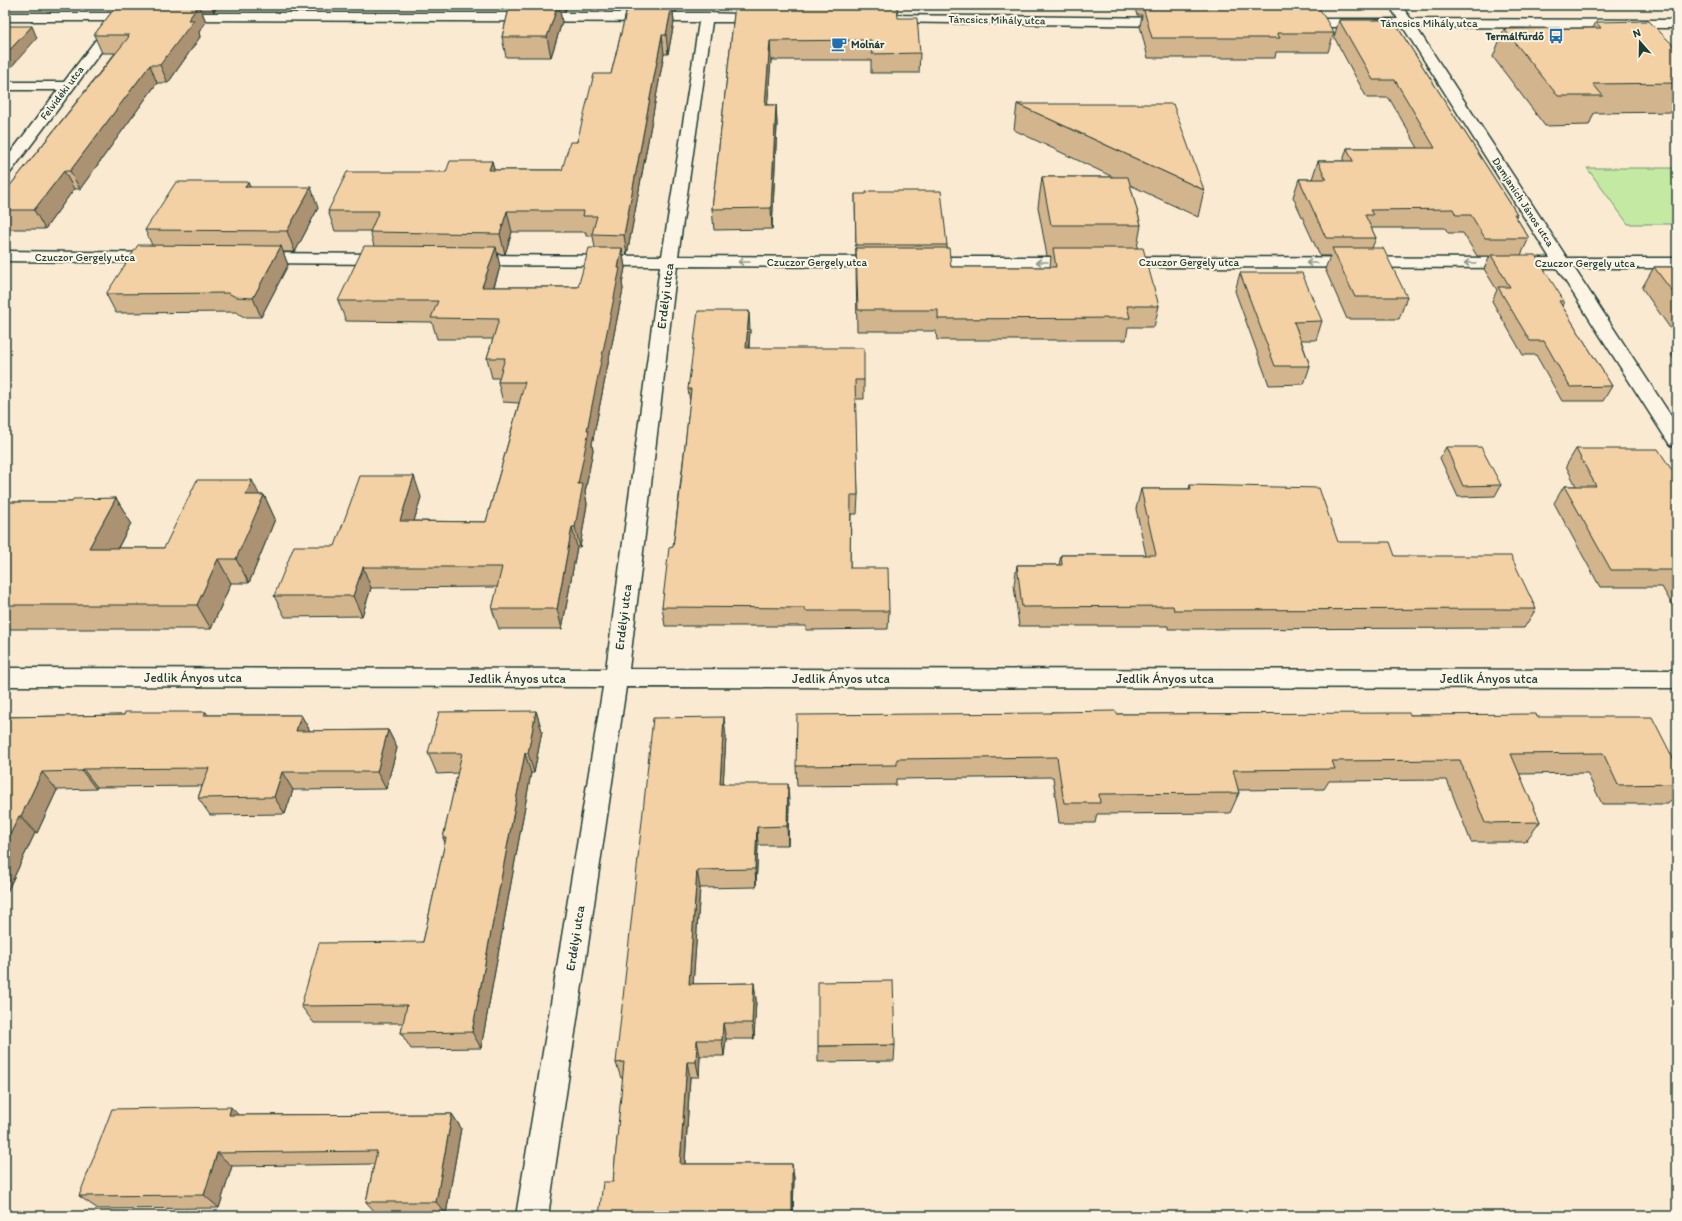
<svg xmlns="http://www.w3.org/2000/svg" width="1682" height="1221" font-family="Itim,sans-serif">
	<rect width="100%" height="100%" fill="#faead2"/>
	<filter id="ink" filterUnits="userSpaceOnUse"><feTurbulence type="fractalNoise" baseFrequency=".025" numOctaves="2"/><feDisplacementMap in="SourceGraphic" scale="8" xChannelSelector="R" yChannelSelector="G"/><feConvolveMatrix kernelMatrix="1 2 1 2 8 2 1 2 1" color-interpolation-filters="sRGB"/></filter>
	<g filter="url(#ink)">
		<path fill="#c4e9a3" stroke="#72936c" d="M1587 168H1677V224H1628Z"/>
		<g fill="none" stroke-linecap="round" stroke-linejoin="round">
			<defs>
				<g id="street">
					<path d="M1389 5H1401L1411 19 1677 20V28L1416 27 1567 258H1677V268H1574L1677 425V446L1670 445 1557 268 1118 267 1112 266 1110 262 1112 258 1118 257 1550 258 1403 27H1298L1293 26 1291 23 1293 20 1298 19H1398Z"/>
					<path d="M5 13H138L143 14 145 17 143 20 124 21 10 173 5 175V160L58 90H5V82H64L110 21H5Z"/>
					<path d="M174 13H706L769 15 771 18 769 21 764 22H712L678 256 886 257 892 258 894 262 892 266 886 267 677 266 629 669 1677 670V688L626 687 548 1216H516L603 687 5 686V668L606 669 660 266 468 265 462 264 460 260 462 256 468 255 662 256 699 22 169 20 167 17 169 14Z"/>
					<path d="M886 15 1170 18 1175 19 1177 22 1175 25 1170 26 881 22 879 19 881 16Z"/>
					<path d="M5 251 160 253 166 254 168 258 166 262 160 263 5 261Z"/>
					<path d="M256 253 388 254 394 255 396 259 394 263 388 264 256 263 250 262 248 258 250 254Z"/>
					<path d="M920 257H1080L1086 258 1088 262 1086 266 1080 267H920L914 266 912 262 914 258Z"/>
				</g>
			</defs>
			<use href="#street" stroke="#1f3d34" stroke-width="3"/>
			<use href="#street" fill="#fcf5e5" fill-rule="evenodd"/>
		</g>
		<g fill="#d2b48d" stroke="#1f3d34" fill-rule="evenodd">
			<path d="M117 5H218L214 12H202L206 22 199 32 200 37 168 83H157L80 189H74L45 229H5V192L115 53H102L94 35Z"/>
			<path d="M510 5H567L565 12H560L562 22 551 57H506L502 37Z"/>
			<path d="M628 5H677L676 12H673L674 22 668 54H664L627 255H623L625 268 622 283 623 289 592 444 593 450 585 492 587 504 580 547H577L562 629H499L492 609 498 587 371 588 362 616 285 617 274 596 335 546 421 497 414 521 486 522 519 403 503 402 498 382 499 378H492L487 358 493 339H437L432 322 346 321 338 301 374 246 370 232V231H335L328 211 446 172 492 161 494 170H562L611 74ZM512 232H586V236H593L595 248 578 287H494L500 267 497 254H505Z"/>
			<path d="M735 5 898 18 920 53 919 73H871V60H771L767 105H776L777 125 772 229 714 230 712 209Z"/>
			<path d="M1134 5H1309V8L1334 33 1328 52H1276L1275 58H1148L1140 26 1142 15H1137Z"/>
			<path d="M1339 20H1393L1517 214 1516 217 1529 238 1521 255 1564 301 1562 306 1612 386 1603 401H1562L1536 355H1523L1492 301 1497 290 1484 269 1490 256H1477L1463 233H1448L1445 228H1371L1376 238 1372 248 1407 297 1399 319H1347L1325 269 1330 256H1320L1293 197 1299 179H1312L1318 161H1343L1347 148H1418L1389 98H1367L1334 37Z"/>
			<path d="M1596 22 1677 49V112L1594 113 1589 125 1545 126 1493 57 1504 29 1593 28Z"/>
			<path d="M1017 104 1204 190 1198 217 1130 185 1141 225 1137 248 1159 306 1154 327H1128L1126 340H937L936 331H857L855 194 947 245V248L951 267H1050L1051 256H1047L1038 207 1042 177H1113L1014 130Z"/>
			<path d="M250 187 318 208 295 252H283L288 265 261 317H244L236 312 116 313 106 294 152 245 145 230Z"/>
			<path d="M1654 267H1677V338L1642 288Z"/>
			<path d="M1240 273 1322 321 1316 340H1301L1310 366 1304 384 1269 385 1235 291Z"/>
			<path d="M750 330 749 348 864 380V399H855L858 495 857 514H851L850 568 889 611 888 629 806 630V626H665L662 607 673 547 690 402 688 389Z"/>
			<path d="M1677 345V363L1671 355Z"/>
			<path d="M1446 447 1501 485 1495 496 1458 497 1440 458Z"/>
			<path d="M1576 449 1677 478V613L1662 587H1600L1554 503 1564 486H1576L1566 466Z"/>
			<path d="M1190 485 1338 542 1395 556 1536 609 1524 628 1168 629V626H1019L1014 585 1017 565H1059L1061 555H1146L1136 509 1141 489H1189Z"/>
			<path d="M259 495H264L275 519 249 583H231L211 629H5V502H72L116 498 131 523 118 548H164Z"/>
			<path d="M536 711 542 731 534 773H531L481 1048 411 1049 401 1033 403 1023H314L301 1006 423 942 445 843 443 838 458 773 437 774 428 753Z"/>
			<path d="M206 712 208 715H301L310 731 388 730 397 748 386 789 293 790 285 814 210 815 198 798 202 786 97 787 96 789 57 790 37 833H35L5 896V717L124 715Z"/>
			<path d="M1051 712 1117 714 1410 715 1537 717 1677 766V794L1668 804H1602L1587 773 1519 774 1540 822 1525 842H1471L1447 780 1329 781 1324 789 1238 790 1239 793 1230 813 1097 814 1095 823H1059L1053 777 896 779V785L797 786 796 766 1051 713Z"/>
			<path d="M726 737 723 784 789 802 788 845H758L756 887 700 888 693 984 754 983 756 1000 754 1039H726L724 1056H700L699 1077H690L685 1164H792L794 1178 793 1216H599L613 1182 623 1078H621L616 1063Z"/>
			<path d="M895 1045 894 1061 818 1062V1046Z"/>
			<path d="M452 1114 461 1128 446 1214H377L366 1202 374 1164 232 1166 219 1208 98 1209 79 1196 239 1115Z"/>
		</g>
		<g fill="#ab9273" stroke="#1f3d34">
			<path d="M199 5 206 22 199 32 200 37 168 83 160 65 188 20Z"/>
			<path d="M211 5H218L214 12Z"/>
			<path d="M558 5H559L562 22 551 57 547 37Z"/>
			<path d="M564 5H567L565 12Z"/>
			<path d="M672 5 674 22 668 54 666 35Z"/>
			<path d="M675 5H677L676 12Z"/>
			<path d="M32 26 37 38 5 74V55Z"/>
			<path d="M662 35 664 54 627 255 624 235Z"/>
			<path d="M770 41 771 60 766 125 765 105Z"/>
			<path d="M150 65 157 83 80 189 70 171Z"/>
			<path d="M776 105 777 125 772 229 771 208Z"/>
			<path d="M492 161 497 181 489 170Z"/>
			<path d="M64 171 74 189 45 229 34 210Z"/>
			<path d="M248 182 256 203 245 187Z"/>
			<path d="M311 187 318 208 295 252 287 231Z"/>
			<path d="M507 211 512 232 505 254 500 234Z"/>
			<path d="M281 246 288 265 261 317 253 298Z"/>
			<path d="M496 247 500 267 487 307 482 287Z"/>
			<path d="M622 248 625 268 622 283 623 289 592 444 593 450 585 492 587 504 580 547 575 527 578 484 587 430Z"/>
			<path d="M749 311 750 330 747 367 746 348Z"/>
			<path d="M414 476 421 497 408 542 400 521Z"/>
			<path d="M252 480 262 500 264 495 275 519 249 583 236 559 246 495Z"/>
			<path d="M116 498 131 523 105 572 89 548Z"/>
			<path d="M572 527 577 547 562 629 557 609Z"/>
			<path d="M218 559 231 583 211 629 197 605Z"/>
			<path d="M363 567 371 588 362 616 353 596Z"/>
			<path d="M536 711 542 731 534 773 528 753Z"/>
			<path d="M301 715 311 733 296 731Z"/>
			<path d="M724 717 726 737 722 803 720 784Z"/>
			<path d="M388 730 397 748 386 789 377 772Z"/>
			<path d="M525 753 531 773 481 1048 472 1032Z"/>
			<path d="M83 769 97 787 96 789 82 771Z"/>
			<path d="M42 772 57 790 37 833 21 816Z"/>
			<path d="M282 772 293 790 285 814 274 797Z"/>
			<path d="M788 784 789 802 788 845 787 826Z"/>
			<path d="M19 816 35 833 5 896V845Z"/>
			<path d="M757 827 758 845 756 887 755 869Z"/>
			<path d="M697 870 700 888 692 1000 689 984Z"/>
			<path d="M754 983 756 1000 754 1039 752 1023Z"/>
			<path d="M723 1023 726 1039 724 1056 722 1040Z"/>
			<path d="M697 1040 700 1056 699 1077 696 1062Z"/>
			<path d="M687 1062 690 1077 684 1178 680 1164Z"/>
			<path d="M231 1107 245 1122 229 1115Z"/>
			<path d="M452 1114 461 1128 446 1214 436 1202Z"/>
			<path d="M217 1153 232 1166 219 1208 204 1195Z"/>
			<path d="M792 1164 794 1178 793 1216H792Z"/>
		</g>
		<g fill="#f4d1a4" stroke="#1f3d34">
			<path d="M117 5H199L188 20H194L160 65H150L70 171H64L34 210H5V192L128 38 129 35H94Z"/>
			<path d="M510 5H558L547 37H502Z"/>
			<path d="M628 5H672L666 35H662L624 235 592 234 597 216H583L584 211H507L500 234 370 232 379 211H328L347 172H446L450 161H492L489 170H562L570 142H577L594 74H611Z"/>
			<path d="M735 5H897L898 18H917L920 53 872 54 871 40 770 41 765 105H776L771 208 712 209Z"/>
			<path d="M1143 7 1319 8 1334 33H1277L1280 38H1152Z"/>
			<path d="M1339 20H1393L1517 214H1514L1529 238H1485L1471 215H1456L1453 209 1370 210 1373 215H1365L1376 238H1326L1299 179H1326L1318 161H1353L1347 148H1435L1395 80H1373Z"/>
			<path d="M1649 21 1677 49V83L1593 84 1603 96H1558L1504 29 1601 28 1596 22Z"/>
			<path d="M5 26H32L5 55Z"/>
			<path d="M1017 104H1173L1204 190Z"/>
			<path d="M1042 177H1128L1141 225H1051Z"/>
			<path d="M176 182H248L245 187H311L287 231 145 230Z"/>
			<path d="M870 191H941L947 245H856L855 194H866V192Z"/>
			<path d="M138 245 281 246 253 298 236 297 228 293 106 294Z"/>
			<path d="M364 246 496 247 482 287H578L589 248H622L618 268H620L587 430H589L578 484H583L575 527H572L557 609H492L502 567H363L353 596H274L294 546H335L360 476H414L400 521 486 522 525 382H498L505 358H487L499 319 431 318 438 301H338Z"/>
			<path d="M856 248H949L951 267H1056L1053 248H1143L1159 306H1127L1130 318 938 319V310H858Z"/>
			<path d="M1332 248H1383L1407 297H1355Z"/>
			<path d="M1491 255H1535L1564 301H1559L1612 386 1570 387 1544 341H1530L1498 287H1510Z"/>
			<path d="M1654 267H1677V298Z"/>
			<path d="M1240 273H1302L1322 321 1294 322 1310 366H1275Z"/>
			<path d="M698 311H749L746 348H864V380H855L858 495H851L850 568H888L889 611H805V608L662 607 669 548 673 547 681 483 691 389H688Z"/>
			<path d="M1446 447H1481L1501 485 1463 486Z"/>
			<path d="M1576 449H1658L1677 478V575L1674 570H1611L1564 486H1596Z"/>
			<path d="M197 480H252L246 495H264L236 559H218L197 605H5V502H72L73 499 116 498 89 548H164Z"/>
			<path d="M1190 485 1319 488 1338 542H1390L1395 556H1511L1536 609 1174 610 1173 606 1022 607 1017 565H1062L1061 555H1156L1141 489H1191Z"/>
			<path d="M536 711 528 753H525L472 1032 401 1033 407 1005 301 1006 319 943 423 942 446 838H443L462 753H428L439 712Z"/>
			<path d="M1116 711 1117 714 1409 713 1410 715 1536 714 1537 717H1652L1677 766V784L1618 785 1603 753 1511 754 1540 822 1485 823 1460 760 1332 761 1335 769 1233 770 1239 793 1099 794 1100 803H1064L1057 757 897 759V765L796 766 797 715 1051 713V712Z"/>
			<path d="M125 712H206L204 715H301L296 731 388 730 377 772H282L274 797 198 798 209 768 83 769 82 771 42 772 21 816H19L5 845V717L124 715Z"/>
			<path d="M724 717 720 784H788L787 826 757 827 755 869 697 870 689 984 754 983 752 1023H723L722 1040H697L696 1062H687L680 1164H792V1216H599L603 1182H613L624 1062 616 1063 653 718Z"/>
			<path d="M893 981 895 1045 818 1046V982Z"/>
			<path d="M231 1107 229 1115 452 1114 436 1202H366L377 1151 217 1153 204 1195 79 1196 112 1109Z"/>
		</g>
		<defs><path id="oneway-shaft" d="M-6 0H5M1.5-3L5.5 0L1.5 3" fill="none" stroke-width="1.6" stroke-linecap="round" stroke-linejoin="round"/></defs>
		<g stroke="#8e998c">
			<use href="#oneway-shaft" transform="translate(744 262) rotate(-180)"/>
			<use href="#oneway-shaft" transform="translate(1042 262) rotate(-180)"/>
			<use href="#oneway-shaft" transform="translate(1312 263) rotate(-180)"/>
			<use href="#oneway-shaft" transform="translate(1470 263) rotate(-180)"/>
		</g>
	</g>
	<defs>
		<symbol id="bus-bare" viewBox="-9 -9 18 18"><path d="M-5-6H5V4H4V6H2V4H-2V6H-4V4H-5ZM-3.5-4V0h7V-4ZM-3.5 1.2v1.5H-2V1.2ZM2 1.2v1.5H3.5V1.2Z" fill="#1f6fb2" stroke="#fcf5e5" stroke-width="2.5" paint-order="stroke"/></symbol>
		<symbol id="cafe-bare" viewBox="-9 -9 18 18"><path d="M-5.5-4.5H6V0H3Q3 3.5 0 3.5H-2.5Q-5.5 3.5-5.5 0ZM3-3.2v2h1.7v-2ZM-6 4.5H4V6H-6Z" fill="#1f6fb2" stroke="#fcf5e5" stroke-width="2.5" paint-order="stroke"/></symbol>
	</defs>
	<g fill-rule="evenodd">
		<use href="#bus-bare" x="1545" y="25" width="22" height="22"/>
		<use href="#cafe-bare" x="828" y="33" width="22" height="22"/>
	</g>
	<g text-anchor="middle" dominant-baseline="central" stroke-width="4" stroke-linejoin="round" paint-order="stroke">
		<g font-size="11" fill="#1f3d34" stroke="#fcf5e5">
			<text transform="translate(997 20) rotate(1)">Táncsics Mihály utca</text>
			<text x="1429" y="23">Táncsics Mihály utca</text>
			<text transform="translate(62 93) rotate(-53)">Felvidéki utca</text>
			<text transform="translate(1523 202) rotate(57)">Damjanich János utca</text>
			<text x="85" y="257">Czuczor Gergely utca</text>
			<text x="817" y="262">Czuczor Gergely utca</text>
			<text x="1189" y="262">Czuczor Gergely utca</text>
			<text x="1585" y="263">Czuczor Gergely utca</text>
		</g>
		<g font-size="11" font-weight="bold" fill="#1f3d34" stroke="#fcf5e5" text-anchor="end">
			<text x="1544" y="36">Termálfürdő</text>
			<text x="851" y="44" text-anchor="start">Molnár</text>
		</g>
		<g font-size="13" fill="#1f3d34" stroke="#fcf5e5">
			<text transform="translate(665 296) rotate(-83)">Erdélyi utca</text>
			<text transform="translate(623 617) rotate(-83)">Erdélyi utca</text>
			<text x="193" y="677">Jedlik Ányos utca</text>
			<text x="517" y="678">Jedlik Ányos utca</text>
			<text x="841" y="678">Jedlik Ányos utca</text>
			<text x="1165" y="678">Jedlik Ányos utca</text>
			<text x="1489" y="678">Jedlik Ányos utca</text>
			<text transform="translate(575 938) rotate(-81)">Erdélyi utca</text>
		</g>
	</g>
	<rect width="1682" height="1221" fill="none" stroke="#fcf5e5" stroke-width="20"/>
	<rect x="10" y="10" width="1662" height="1201" fill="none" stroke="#1f3d34" stroke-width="1.5" filter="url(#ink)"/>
	<g transform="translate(1640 42) rotate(340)" stroke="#fcf5e5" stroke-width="3" paint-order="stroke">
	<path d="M0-3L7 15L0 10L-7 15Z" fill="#1f3d34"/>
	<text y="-6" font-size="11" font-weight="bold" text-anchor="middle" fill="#1f3d34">N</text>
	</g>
</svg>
